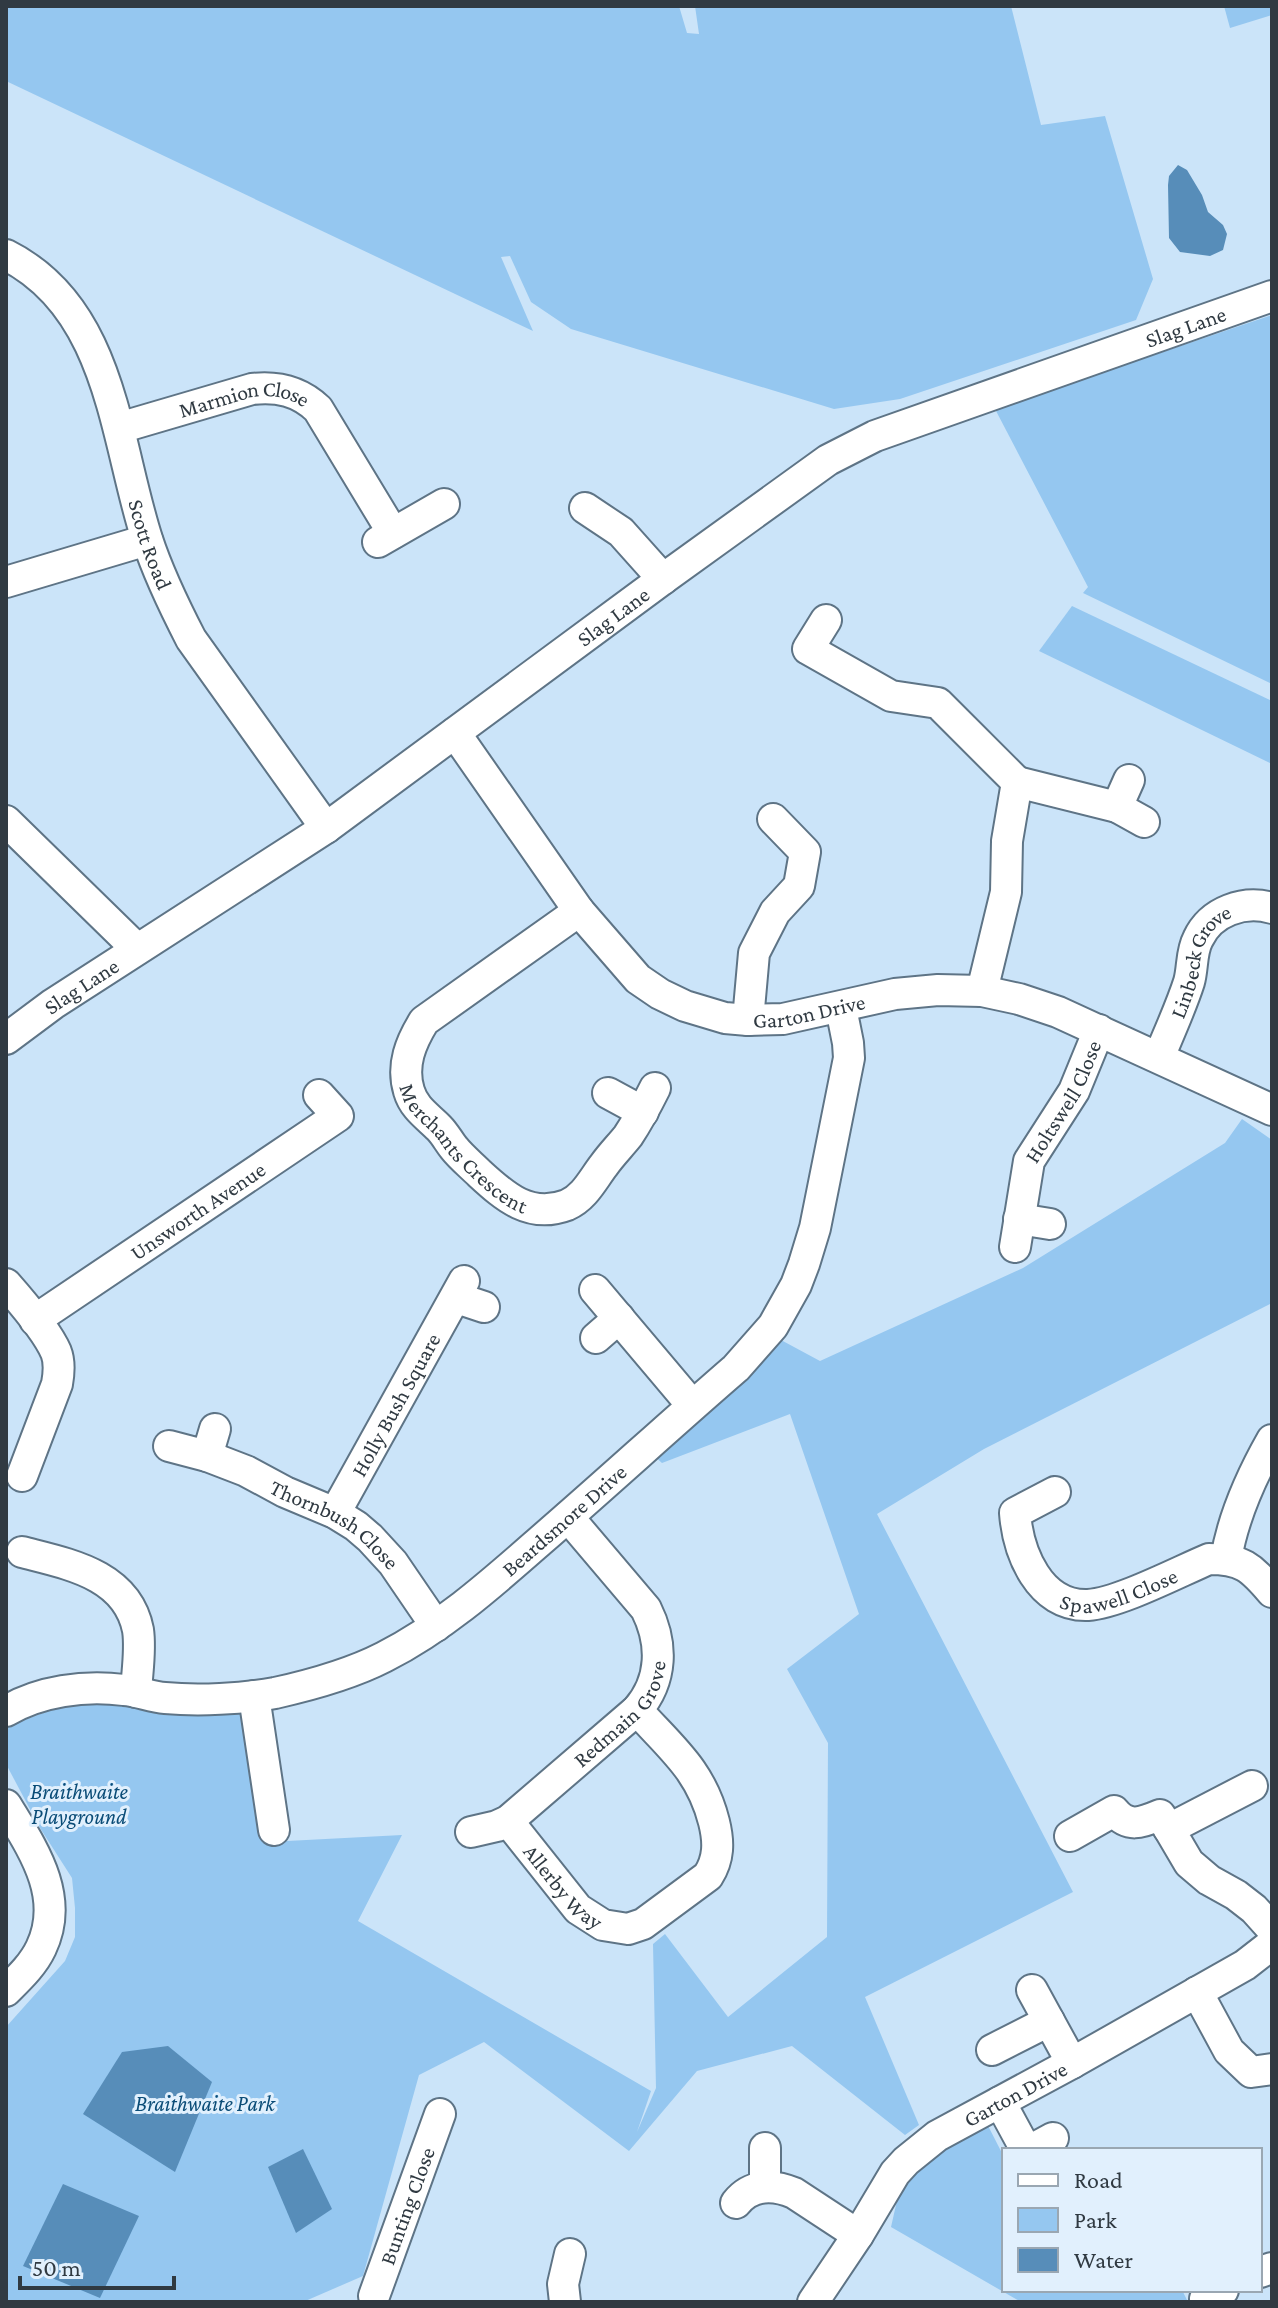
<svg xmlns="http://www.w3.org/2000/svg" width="1278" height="2308" font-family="'Crimson Pro',serif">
	<rect width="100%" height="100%" fill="#cbe4f9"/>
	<g fill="#95c7f0">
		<path d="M6 6H679L687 33 699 34 695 6H1011L1041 125 1105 116 1153 279 1136 320 900 399 834 409 571 329 531 302 510 256 501 257 533 331 6 81Z"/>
		<path d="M1224 6H1272V15L1230 28Z"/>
		<path d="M1272 315V684L1083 593 1088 587 995 409Z"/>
		<path d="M1072 606 1272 701V764L1039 651Z"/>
		<path d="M1242 1119 1272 1140V1303L984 1449 877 1514 1073 1892 865 1997 919 2125 905 2135 792 2046 697 2071 629 2151 484 2042 419 2075 363 2276 303 2302H6V2027L65 1961 75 1937V1908L72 1878 40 1828 6 1764V1730L9 1726 48 1711 109 1698 241 1703 268 1842 402 1835 358 1921 651 2091 637 2132 656 2088 653 1944 665 1934 728 2017 827 1937 828 1743 787 1669 859 1614 790 1414 662 1463 652 1454 781 1340 820 1361 1023 1268 1225 1143Z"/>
		<path d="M981 2112 1004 2157V2290H1182L1188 2302H1021L891 2227 906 2161Z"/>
	</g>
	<g fill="#578db9">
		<path d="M1178 165 1187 170 1202 195 1208 212 1223 225 1227 234 1223 250 1210 256 1180 252 1169 238 1168 185 1169 176Z"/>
		<path d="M168 2046 212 2082 175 2172 83 2114 122 2052Z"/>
		<path d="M303 2149 332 2209 296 2233 268 2167Z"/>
		<path d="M63 2184 139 2216 100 2298 23 2266Z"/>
	</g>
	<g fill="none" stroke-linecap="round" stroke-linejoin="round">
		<defs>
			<g id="minor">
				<path id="s1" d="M6 255C112 308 115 440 147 539 158 573 175 608 191 639L326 828"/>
				<path id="s2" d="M119 428 252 389C278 386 299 391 318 409L393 533"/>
				<path d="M585 508 621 532 663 579"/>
				<path d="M378 542 444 504"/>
				<path d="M6 582 147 540"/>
				<path d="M826 620 808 649 891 696 938 703 1017 782 1007 841 1006 892 982 991"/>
				<path id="s3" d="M455 733 579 911 638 979 660 994 685 1006 725 1018 748 1020 783 1019 895 994 938 990 982 991 1019 999 1058 1012 1272 1110"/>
				<path d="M1129 780 1117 807 1144 822"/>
				<path d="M1017 782 1117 807"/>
				<path d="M6 821 137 949"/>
				<path id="s4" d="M579 911 424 1021C411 1042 401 1065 409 1091 414 1108 427 1116 439 1128 445 1134 449 1142 454 1148 461 1157 471 1165 480 1174 505 1197 530 1219 567 1205 585 1197 593 1179 604 1165 611 1155 620 1146 628 1136 638 1121 647 1104 655 1088"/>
				<path d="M748 1020 754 953 775 912 799 886 805 852 773 819"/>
				<path id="s5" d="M6 1039 53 1004 326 828 663 579 828 460 875 436 1272 296"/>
				<path id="s6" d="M1159 1057C1169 1033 1181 1007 1189 982 1193 968 1191 952 1198 939 1211 911 1244 900 1272 908"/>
				<path d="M608 1093 643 1112"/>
				<path d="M1019 1219 1050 1224"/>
				<path id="s7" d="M1015 1247 1029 1161 1074 1091 1099 1030"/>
				<path d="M6 1284C21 1301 47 1331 56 1352 60 1362 59 1373 57 1384L22 1476"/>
				<path d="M595 1290 692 1405"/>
				<path d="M457 1298 484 1307"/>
				<path id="s8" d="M35 1320 338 1116 319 1095"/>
				<path d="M596 1338 619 1318"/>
				<path d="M169 1446 207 1456 215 1429"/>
				<path id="s9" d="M207 1456 246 1471 285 1492 335 1513 356 1526 370 1538 393 1563 436 1626"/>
				<path id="s10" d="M1055 1492 1015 1513C1018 1552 1039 1607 1088 1605 1119 1603 1178 1572 1209 1559 1242 1559 1251 1567 1272 1592"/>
				<path id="s11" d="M335 1513 464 1281"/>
				<path d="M22 1552C68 1564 127 1574 138 1630 141 1650 137 1672 136 1692"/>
				<path d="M1226 1559C1233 1517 1251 1477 1272 1440"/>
				<path d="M254 1696 274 1830"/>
				<path id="s12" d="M6 1711C40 1691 84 1685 124 1690 138 1691 151 1697 165 1698 198 1701 242 1699 275 1693 311 1685 351 1674 384 1657 443 1627 491 1584 540 1541 606 1484 670 1425 736 1368L773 1326 796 1285 804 1264 815 1228 849 1058 848 1043 841 1008"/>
				<path d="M1252 1786 1169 1829 1189 1863 1209 1880 1236 1895 1254 1909 1272 1929"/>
				<path d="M6 1805C32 1848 66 1896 41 1948 33 1965 19 1978 6 1991"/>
				<path id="s13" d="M508 1821 578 1909 603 1925 628 1929 643 1924 708 1876C719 1859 719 1842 714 1822 701 1770 671 1748 637 1710"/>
				<path id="s14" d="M471 1832 497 1826 508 1821 637 1710C663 1680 663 1643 646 1609L568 1517"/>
				<path d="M1070 1836 1114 1811C1128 1828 1141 1823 1160 1815L1169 1829"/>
				<path d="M1032 1990 1072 2063"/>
				<path d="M1197 1992 1229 2051 1251 2072 1272 2069"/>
				<path d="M992 2050 1049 2021"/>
				<path d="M1000 2102 1026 2150"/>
				<path d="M765 2148V2187"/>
				<path d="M1031 2150 1053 2138"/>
				<path d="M736 2203C751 2184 773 2184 794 2193L858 2235"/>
				<path d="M1260 2272 1272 2268"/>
				<path id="s15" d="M374 2296 440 2114"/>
				<path d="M1205 2299 1223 2290"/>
				<path d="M565 2302 563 2284 570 2254"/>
				<path id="s16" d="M813 2302 858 2235 895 2173 906 2161 937 2136 1072 2063 1245 1965 1272 1944"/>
			</g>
		</defs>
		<use href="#minor" stroke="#5e7486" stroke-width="34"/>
		<use href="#minor" stroke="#fff" stroke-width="30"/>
	</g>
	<g text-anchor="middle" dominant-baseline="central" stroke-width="6" stroke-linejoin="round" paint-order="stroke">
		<g font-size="22" fill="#303a42" stroke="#e1f0fd">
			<text stroke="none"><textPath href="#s5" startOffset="1388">Slag Lane</textPath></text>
			<text stroke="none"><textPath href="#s2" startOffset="130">Marmion Close</textPath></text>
			<text stroke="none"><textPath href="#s1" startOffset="334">Scott Road</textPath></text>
			<text stroke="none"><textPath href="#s5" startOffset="740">Slag Lane</textPath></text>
			<text stroke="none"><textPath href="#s6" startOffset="106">Linbeck Grove</textPath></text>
			<text stroke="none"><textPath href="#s5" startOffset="92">Slag Lane</textPath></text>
			<text stroke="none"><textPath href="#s3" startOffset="488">Garton Drive</textPath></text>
			<text stroke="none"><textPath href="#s7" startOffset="156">Holtswell Close</textPath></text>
			<text stroke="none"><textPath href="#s4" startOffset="344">Merchants Crescent</textPath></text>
			<text stroke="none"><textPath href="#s8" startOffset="196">Unsworth Avenue</textPath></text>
			<text stroke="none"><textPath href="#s11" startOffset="124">Holly Bush Square</textPath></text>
			<text stroke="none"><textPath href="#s12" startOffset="616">Beardsmore Drive</textPath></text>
			<text stroke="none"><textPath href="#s9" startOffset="146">Thornbush Close</textPath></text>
			<text stroke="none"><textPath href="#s10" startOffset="208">Spawell Close</textPath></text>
			<text stroke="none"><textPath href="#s14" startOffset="196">Redmain Grove</textPath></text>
			<text stroke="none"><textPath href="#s13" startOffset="86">Allerby Way</textPath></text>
			<text stroke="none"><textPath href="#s16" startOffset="298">Garton Drive</textPath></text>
			<text stroke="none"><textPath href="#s15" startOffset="96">Bunting Close</textPath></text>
		</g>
		<g font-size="22" font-style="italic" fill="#0a4c77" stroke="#e1f0fd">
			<text x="79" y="1791">Braithwaite<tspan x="79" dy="25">Playground</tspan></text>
			<text x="205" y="2103">Braithwaite Park</text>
		</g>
	</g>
	<rect width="1278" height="2308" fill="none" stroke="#303a42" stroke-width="16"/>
	<rect x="1002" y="2148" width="260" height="144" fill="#e1f0fd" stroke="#9aa7b2" stroke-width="2"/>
	<rect x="1018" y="2174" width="40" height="12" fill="#ffffff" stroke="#9aa7b2" stroke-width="2"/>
	<text x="1074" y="2188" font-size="24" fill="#303a42">Road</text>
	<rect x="1018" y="2208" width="40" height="24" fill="#95c7f0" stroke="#9aa7b2" stroke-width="2"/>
	<text x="1074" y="2228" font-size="24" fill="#303a42">Park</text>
	<rect x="1018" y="2248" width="40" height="24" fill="#578db9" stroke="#9aa7b2" stroke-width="2"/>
	<text x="1074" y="2268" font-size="24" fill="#303a42">Water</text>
	<path d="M20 2276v12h154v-12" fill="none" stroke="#303a42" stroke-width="4"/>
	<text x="32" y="2276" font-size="24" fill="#303a42" stroke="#e1f0fd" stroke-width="6" paint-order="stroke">50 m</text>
</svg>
